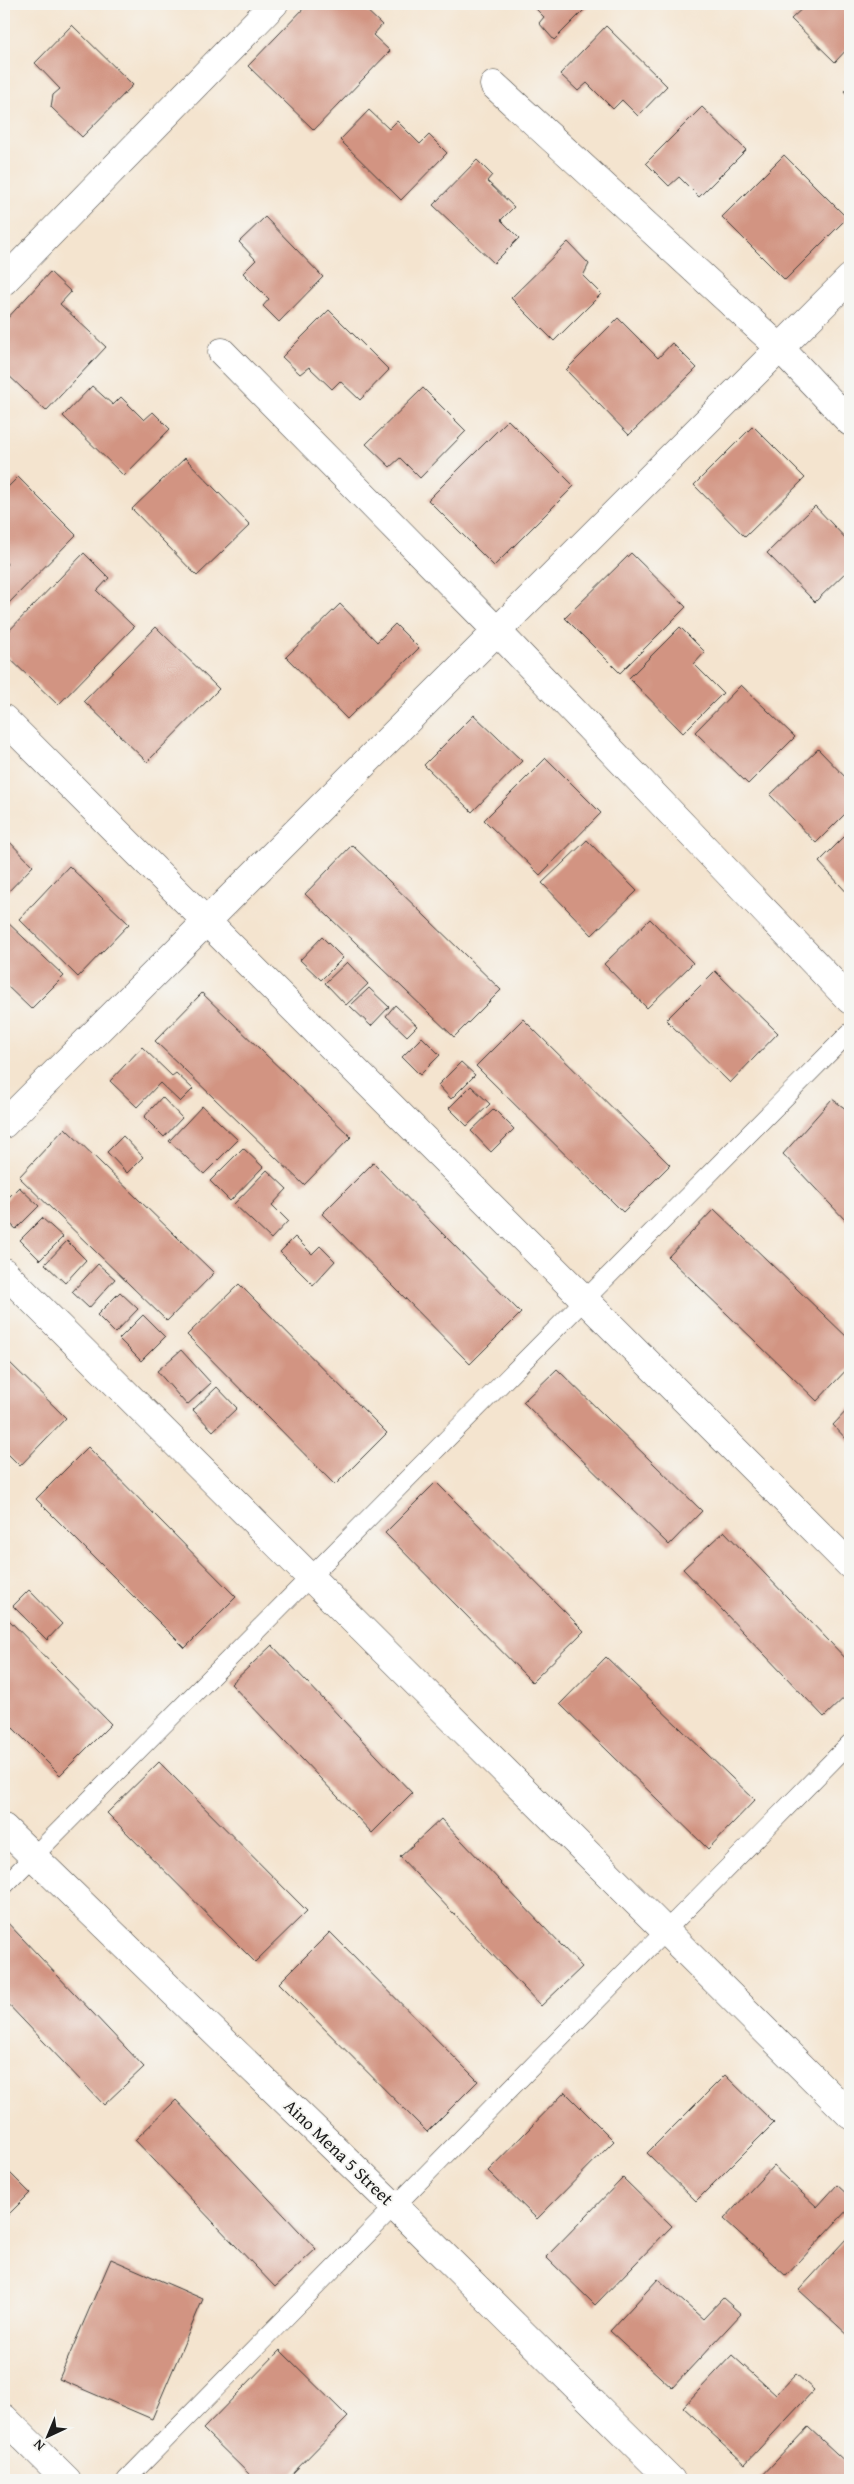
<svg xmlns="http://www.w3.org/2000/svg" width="854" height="2484" font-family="'Gentium Book Plus',serif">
	<rect width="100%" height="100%" fill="#f6f6f2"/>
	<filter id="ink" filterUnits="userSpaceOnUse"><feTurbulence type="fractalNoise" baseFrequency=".02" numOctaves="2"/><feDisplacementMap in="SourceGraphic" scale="10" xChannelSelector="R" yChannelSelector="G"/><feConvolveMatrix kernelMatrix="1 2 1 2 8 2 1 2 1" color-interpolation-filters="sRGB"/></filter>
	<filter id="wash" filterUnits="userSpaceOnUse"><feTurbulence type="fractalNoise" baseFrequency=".0096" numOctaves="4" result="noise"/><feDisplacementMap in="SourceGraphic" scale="20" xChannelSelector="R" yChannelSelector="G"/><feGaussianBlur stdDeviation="1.12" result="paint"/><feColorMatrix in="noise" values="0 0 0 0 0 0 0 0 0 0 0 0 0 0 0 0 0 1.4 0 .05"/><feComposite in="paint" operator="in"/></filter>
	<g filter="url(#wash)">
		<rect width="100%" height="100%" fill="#f4e4cf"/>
		<g id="blocks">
			<g fill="#d29482">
				<path d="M308 4H360L382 25 373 35 390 51 314 130 248 66Z"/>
				<path d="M531 4H590L554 40 539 23 544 17Z"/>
				<path d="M807 4H850V46L835 62 791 19Z"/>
				<path d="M72 25 133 85 82 137 51 107 53 95 60 89 35 63Z"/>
				<path d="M606 26 667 86 638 116 622 100 613 109 587 83 578 91 560 74Z"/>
				<path d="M850 85V98L844 91Z"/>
				<path d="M702 107 746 150 699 197 679 177 669 186 646 163Z"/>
				<path d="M369 110 389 129 397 121 420 144 429 135 447 153 401 200 340 140Z"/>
				<path d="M784 155 847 218 785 280 722 217Z"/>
				<path d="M477 160 492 175 487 181 514 207 501 220 519 238 494 263 433 205Z"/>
				<path d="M265 217 323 277 279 322 263 306 269 299 243 273 256 260 239 242Z"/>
				<path d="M568 242 589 264 583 276 601 294 554 341 511 298Z"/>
				<path d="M50 272 71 292 60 304 106 347 46 411 4 371V322Z"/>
				<path d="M329 310 389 370 360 400 340 381 332 389 309 367 300 374 282 357Z"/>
				<path d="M618 318 658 358 672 343 697 368 629 435 566 370Z"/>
				<path d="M92 386 113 405 121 397 144 420 153 412 170 429 124 476 63 416Z"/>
				<path d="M423 388 466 431 420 478 400 458 390 467 366 444Z"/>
				<path d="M508 420 574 486 494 566 428 500Z"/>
				<path d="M753 426 805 478 745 537 694 485Z"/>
				<path d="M185 458 250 525 197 576 132 509Z"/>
				<path d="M18 477 76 535 4 608V568L7 564 4 560V491Z"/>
				<path d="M815 506 850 543V568L815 602 767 553Z"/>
				<path d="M84 553 109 578 97 591 134 627 58 705 4 653V636Z"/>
				<path d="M631 553 686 607 620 673 565 618Z"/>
				<path d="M340 604 377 642 395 624 419 648 347 719 286 657Z"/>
				<path d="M156 627 219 689 147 762 84 701Z"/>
				<path d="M680 627 705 652 694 664 723 693 683 733 629 678Z"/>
				<path d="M741 685 795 737 748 784 695 732Z"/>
				<path d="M474 715 522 761 472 812 424 765Z"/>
				<path d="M818 749 850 782V809L816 843 770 795Z"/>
				<path d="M546 758 601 813 540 875 484 820Z"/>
				<path d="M850 831V896L819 862Z"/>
				<path d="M4 836 33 866 4 896Z"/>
				<path d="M587 840 637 891 592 935 542 883Z"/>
				<path d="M352 845 501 990 454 1037 305 894Z"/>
				<path d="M69 866 129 924 78 977 19 919Z"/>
				<path d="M4 919 64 976 31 1009 4 983Z"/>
				<path d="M650 919 693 963 647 1008 604 964Z"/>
				<path d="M322 937 343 958 321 980 300 960Z"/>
				<path d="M347 962 368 984 346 1005 325 983Z"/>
				<path d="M715 971 778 1033 730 1083 666 1020Z"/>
				<path d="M369 988 389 1007 371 1026 350 1006Z"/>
				<path d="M202 993 351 1137 304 1185 155 1041Z"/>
				<path d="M395 1005 417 1026 407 1036 386 1016Z"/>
				<path d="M523 1019 670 1165 623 1212 476 1066Z"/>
				<path d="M422 1037 440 1055 420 1075 402 1057Z"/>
				<path d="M142 1047 172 1076 176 1073 193 1089 180 1102 160 1083 137 1107 110 1081Z"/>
				<path d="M461 1062 475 1075 451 1099 438 1085Z"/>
				<path d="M471 1086 490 1104 467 1126 449 1108Z"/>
				<path d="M162 1097 182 1118 164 1137 144 1117Z"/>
				<path d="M832 1099 850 1112V1222L846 1221 783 1154Z"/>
				<path d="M202 1106 238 1140 204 1174 169 1141Z"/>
				<path d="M494 1109 514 1129 491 1152 471 1131Z"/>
				<path d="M65 1128 214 1273 167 1321 19 1177Z"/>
				<path d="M123 1136 143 1157 127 1173 107 1152Z"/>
				<path d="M243 1148 263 1167 230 1201 210 1181Z"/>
				<path d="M373 1163 521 1313 470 1364 322 1214Z"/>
				<path d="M267 1170 287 1189 272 1205 288 1221 271 1239 234 1204Z"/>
				<path d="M19 1187 39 1206 16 1229 4 1218V1202Z"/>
				<path d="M714 1209 850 1340V1366L817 1401 668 1257Z"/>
				<path d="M42 1218 63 1237 40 1260 20 1240Z"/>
				<path d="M295 1237 312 1254 320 1246 335 1261 313 1285 280 1252Z"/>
				<path d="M67 1241 86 1260 65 1283 45 1264Z"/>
				<path d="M98 1264 115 1279 89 1308 72 1292Z"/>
				<path d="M239 1284 387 1433 335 1485 187 1335Z"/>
				<path d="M120 1292 138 1309 115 1333 97 1315Z"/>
				<path d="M143 1315 165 1337 141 1361 119 1339Z"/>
				<path d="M181 1350 211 1383 187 1405 157 1371Z"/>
				<path d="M4 1357 66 1418 20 1466 4 1450Z"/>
				<path d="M557 1369 702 1511 669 1545 523 1402Z"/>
				<path d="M217 1387 237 1408 213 1431 193 1410Z"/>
				<path d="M850 1407V1443L833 1425Z"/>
				<path d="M88 1447 236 1597 185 1648 36 1499Z"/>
				<path d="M436 1482 584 1631 532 1682 385 1533Z"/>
				<path d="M724 1531 850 1663V1692L824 1717 683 1569Z"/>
				<path d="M29 1590 62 1624 47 1640 13 1606Z"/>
				<path d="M4 1615 111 1724 60 1775 4 1719Z"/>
				<path d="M272 1645 412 1793 372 1833 231 1684Z"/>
				<path d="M606 1657 755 1800 708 1849 560 1704Z"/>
				<path d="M159 1762 307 1911 255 1962 107 1813Z"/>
				<path d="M441 1819 582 1967 541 2006 400 1857Z"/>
				<path d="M4 1919 144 2067 104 2105 4 2000Z"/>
				<path d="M330 1932 478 2081 427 2132 279 1983Z"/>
				<path d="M725 2075 774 2123 696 2201 647 2153Z"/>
				<path d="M565 2092 614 2141 537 2219 488 2171Z"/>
				<path d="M176 2100 316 2249 275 2287 135 2140Z"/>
				<path d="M773 2166 817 2207 837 2185 850 2197V2207L786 2276 724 2219Z"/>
				<path d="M4 2167 30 2193 4 2219Z"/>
				<path d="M623 2178 672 2226 595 2305 546 2257Z"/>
				<path d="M847 2238 850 2240V2337L799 2290Z"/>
				<path d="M111 2259 203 2299 152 2419 59 2379Z"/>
				<path d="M658 2279 703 2319 723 2298 741 2314 672 2388 610 2331Z"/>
				<path d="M280 2350 348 2417 286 2480H255L203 2429Z"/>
				<path d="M732 2355 776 2395 796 2374 814 2390 745 2464 683 2407Z"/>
				<path d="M808 2427 850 2466V2480H761L759 2479Z"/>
			</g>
		</g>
	</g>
	<g filter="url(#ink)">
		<use href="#blocks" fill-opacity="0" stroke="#3c3a37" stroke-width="1"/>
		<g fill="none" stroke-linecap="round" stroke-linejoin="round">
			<defs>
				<g id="service">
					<path d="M4 1886 850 1032"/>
					<path d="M126 2480 850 1743"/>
				</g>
				<g id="minor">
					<path d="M494 85 780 348 850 422"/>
					<path d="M4 281 274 4"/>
					<path d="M222 352 497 631 850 1000"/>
					<path d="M4 719 850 1565"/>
					<path d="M4 1124 850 278"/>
					<path d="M4 1272 850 2115"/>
					<path d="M4 1828 395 2207 671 2480"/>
				</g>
				<path id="tertiary" d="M4 2418 67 2480"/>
			</defs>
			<use href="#service" stroke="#3c3a37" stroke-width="19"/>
			<use href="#minor" stroke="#3c3a37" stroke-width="29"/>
			<use href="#tertiary" stroke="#3c3a37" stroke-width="29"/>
			<use href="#service" stroke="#fff" stroke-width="18"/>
			<use href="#minor" stroke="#fff" stroke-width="28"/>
			<use href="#tertiary" stroke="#fff" stroke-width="28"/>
		</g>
	</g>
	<g text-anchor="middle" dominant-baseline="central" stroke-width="4" stroke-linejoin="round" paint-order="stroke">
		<g font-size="18" fill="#1c1c1c" stroke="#f6f6f2">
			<text transform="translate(339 2152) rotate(44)">Aino Mena 5 Street</text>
		</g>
	</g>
	<rect width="854" height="2484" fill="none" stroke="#f6f6f2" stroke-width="20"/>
	<g transform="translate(48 2436) rotate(224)" stroke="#f6f6f2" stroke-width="4" paint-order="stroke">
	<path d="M0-4L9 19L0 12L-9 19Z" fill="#1c1c1c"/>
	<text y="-8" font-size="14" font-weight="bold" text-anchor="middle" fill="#1c1c1c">N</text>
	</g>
</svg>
